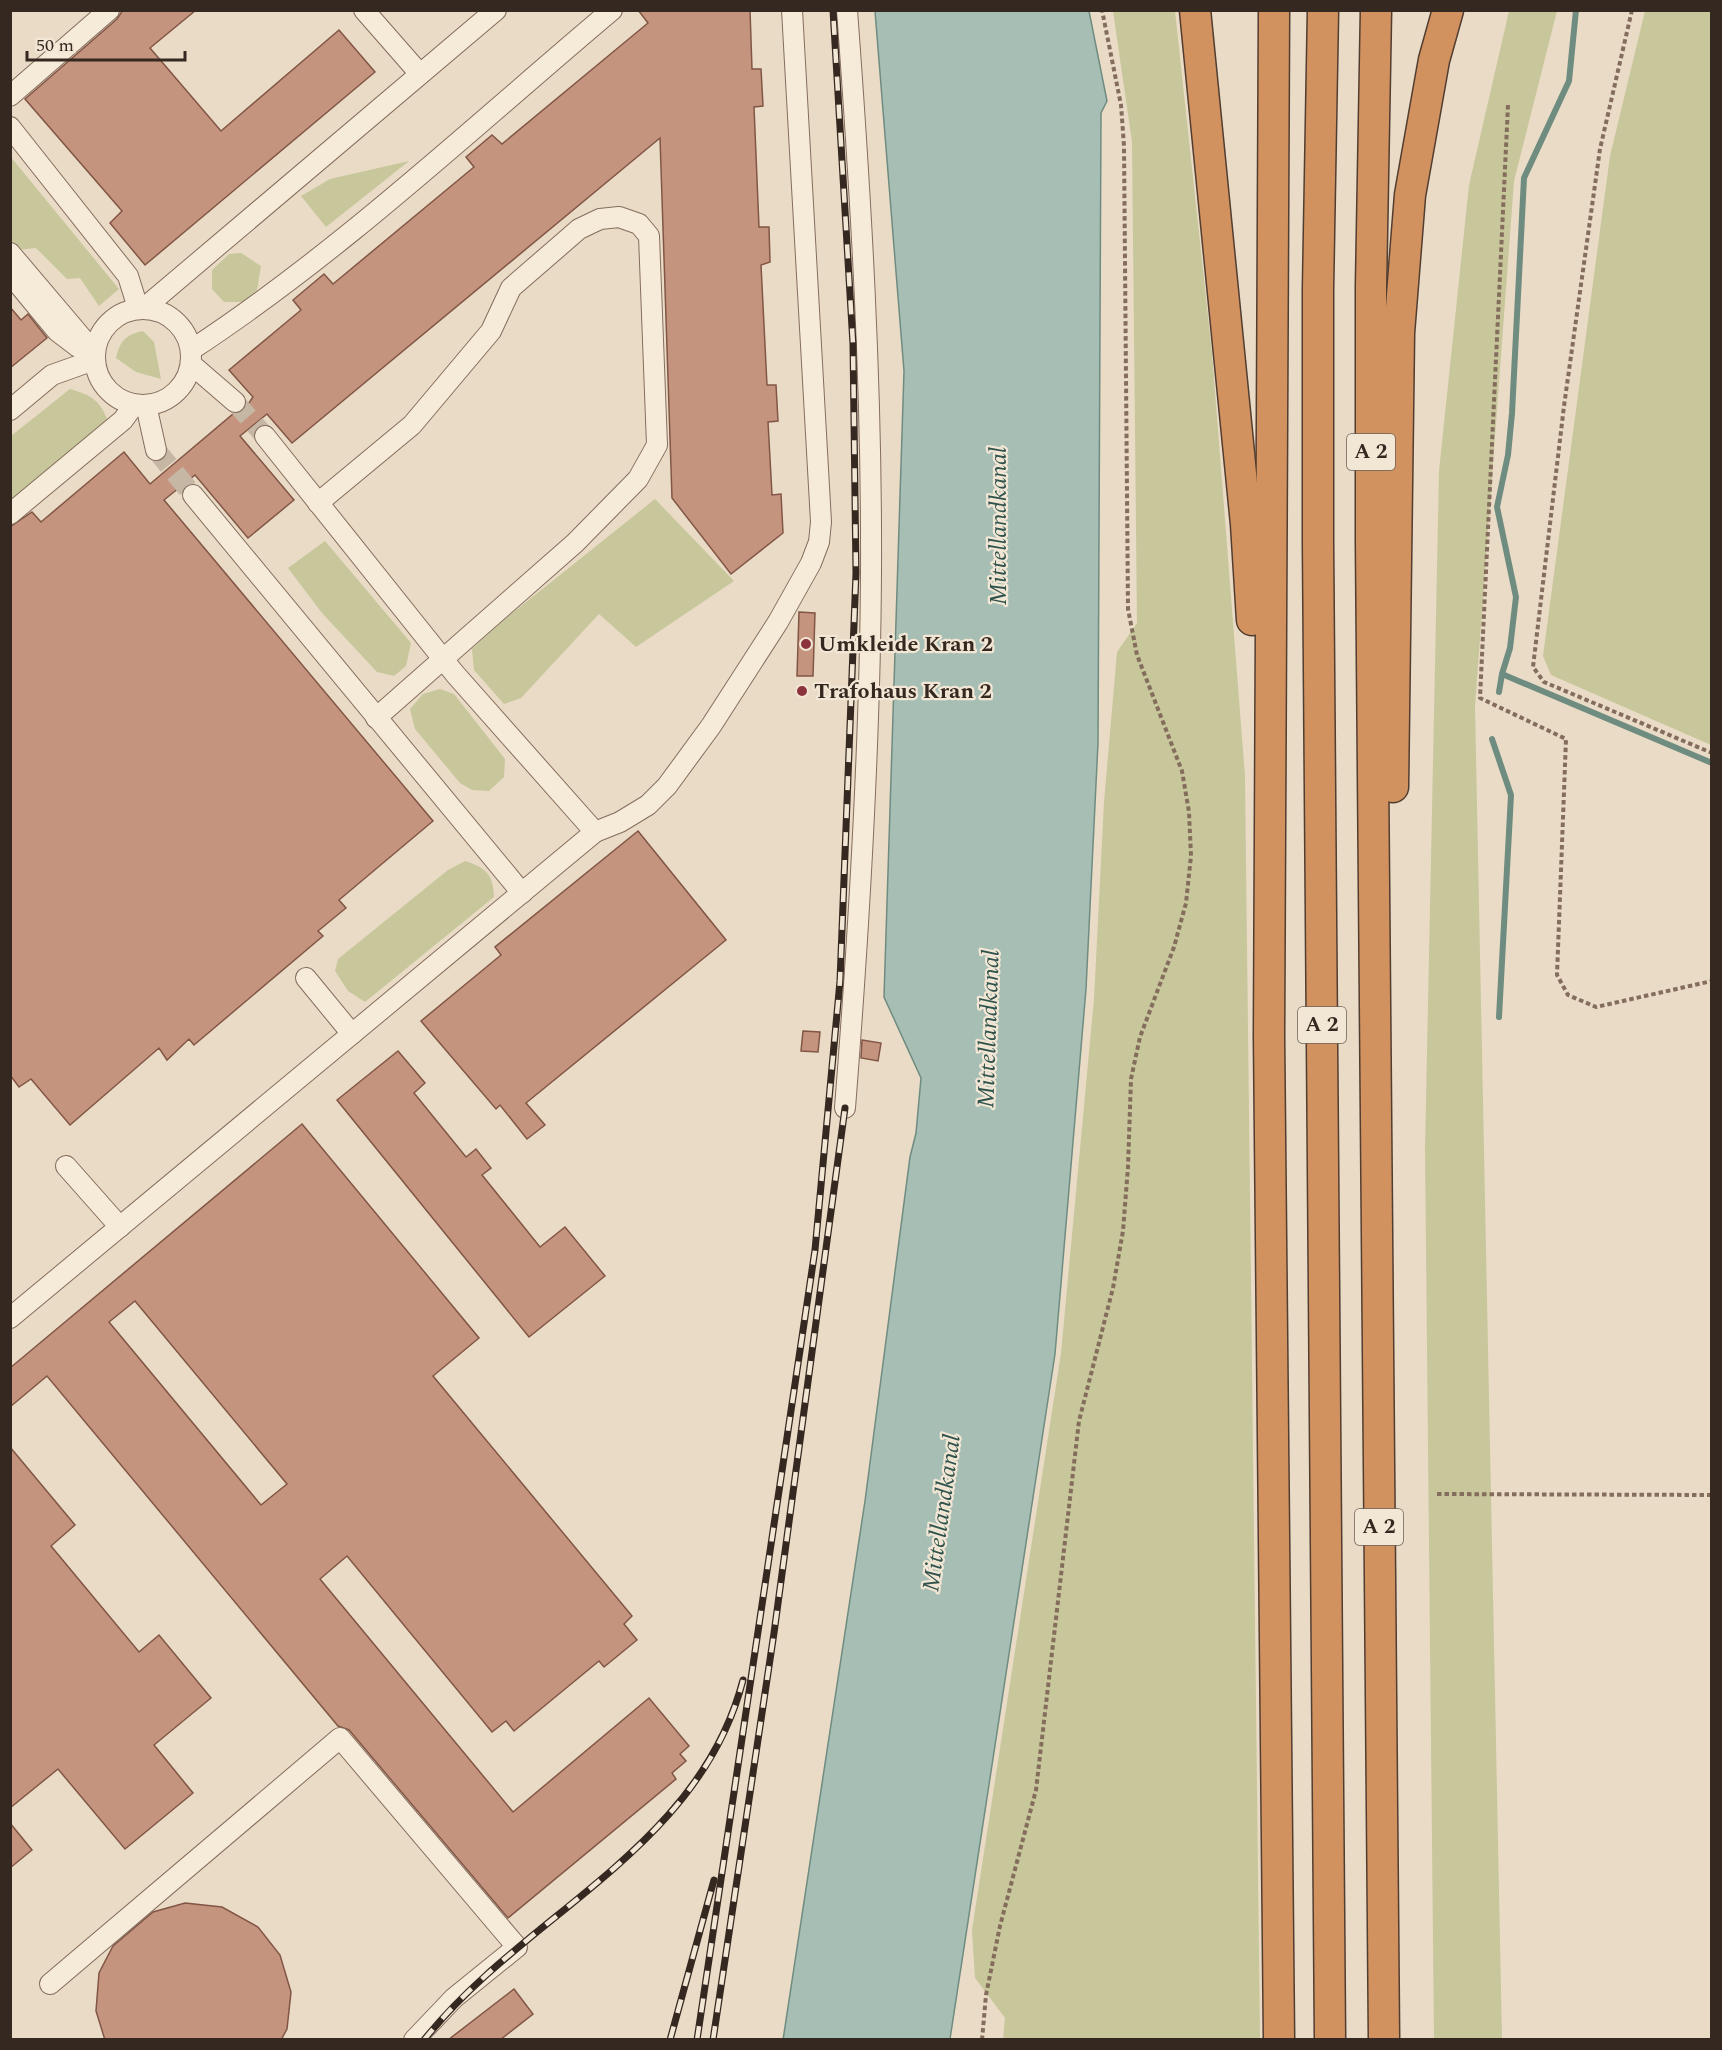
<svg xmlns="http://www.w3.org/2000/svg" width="1722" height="2050" font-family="Spectral,serif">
	<rect width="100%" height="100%" fill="#eadbc6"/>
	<g fill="#c7c79b">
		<path d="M1113 11H1175L1212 353 1245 776 1260 2039H1003L1005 2018 975 1978 972 1930 1061 1353 1094 999 1104 802 1117 652 1137 623 1132 142Z"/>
		<path d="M1509 11H1557L1514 181 1475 706 1502 2039 1434 2040 1425 1149 1439 471 1469 185Z"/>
		<path d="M1645 11H1711V745L1551 675 1543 656 1610 156Z"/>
		<path d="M10 156 119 289 99 306 80 278 67 279 36 248 18 250 11 240Z"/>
		<path d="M409 161 326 227 301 196 330 179Z"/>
		<path d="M241 253 261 266 257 290 245 302H224L212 289V270L229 254Z"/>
		<path d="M143 331 154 342 161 379 136 372 116 358C120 341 125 335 143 331Z"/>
		<path d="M70 389C90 395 99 399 107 419L11 502V436Z"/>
		<path d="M655 499 734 581 636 647 599 614 521 698 504 704 474 670 472 649 506 618Z"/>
		<path d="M325 541 411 643 406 666 394 676 377 672 322 613 288 568Z"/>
		<path d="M440 689 454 694 505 759 504 777 489 791 472 790 460 783 415 729 410 709 423 694Z"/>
		<path d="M465 861C486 868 493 874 494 897L365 1002 348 991 335 971 338 959 448 870Z"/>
	</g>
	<path fill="#a7beb5" stroke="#6f8c81" stroke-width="1.5" d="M875 11H1089L1107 101 1101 113 1098 743 1086 989 1055 1354 950 2039 783 2040 865 1501 910 1157 916 1133 921 1078 884 997 904 371Z"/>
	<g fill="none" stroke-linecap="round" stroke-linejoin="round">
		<g stroke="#6f8c81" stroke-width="6">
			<path d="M1576 10 1569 81 1524 178 1512 413 1508 455 1497 507 1516 597 1510 648 1502 674 1712 763"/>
			<path d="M1499 692 1502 674"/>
			<path d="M1492 739 1511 795 1499 1017"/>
		</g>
	</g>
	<g fill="#c5947f" stroke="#815645" stroke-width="1.5" fill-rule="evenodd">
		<path d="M123 10H196L150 48 221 131 339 30 375 72 145 265 110 223 122 211 25 99 117 19Z"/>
		<path d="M638 10H750L752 69H761L763 106 754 107 759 227H769L770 262 761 265 767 385H776L778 421 768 422 772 495 781 494 783 533 731 574 672 498 660 138 292 443 267 414 240 436 294 500 248 538 195 475 164 500 433 821 339 900 346 908 318 931 323 936 194 1045 189 1039 167 1060 159 1048 70 1125 31 1079 19 1087 10 1075V527L32 512 41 522 124 452 150 484 233 414 244 410 253 397 229 370 301 310 293 300 324 274 333 284 474 167 466 157 492 135 502 144 648 23Z"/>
		<path d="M10 307 21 320 28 314 47 338 10 368Z"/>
		<path d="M799 612 815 613 813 676H797Z"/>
		<path d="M638 831 726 940 526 1103 545 1125 527 1139 500 1105 496 1109 421 1021 501 955 495 947Z"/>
		<path d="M803 1031 820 1032 818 1052 801 1051Z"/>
		<path d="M862 1040 881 1043 878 1061 861 1058Z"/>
		<path d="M398 1051 425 1083 414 1093 466 1157 476 1149 491 1168 482 1175 540 1247 565 1227 605 1276 529 1337 337 1100Z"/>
		<path d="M302 1124 479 1338 433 1376 632 1616 624 1624 637 1640 604 1667 599 1661 514 1731 506 1721 492 1732 347 1556 320 1579 513 1812 649 1698 689 1746 680 1754 686 1761 672 1773 676 1779 508 1918 349 1730 338 1726 47 1376 10 1407V1368ZM135 1301 287 1484 261 1505 109 1322Z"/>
		<path d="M10 1447 75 1525 51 1546 139 1652 159 1635 211 1698 154 1745 193 1793 125 1849 58 1769 10 1808Z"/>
		<path d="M10 1823 32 1850 10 1868Z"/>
		<path d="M185 1903 222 1907 258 1927 280 1955 291 1992 287 2029 281 2040H105L96 2011 99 1973 113 1946 153 1912Z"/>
		<path d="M514 1989 533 2014 500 2040H448Z"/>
	</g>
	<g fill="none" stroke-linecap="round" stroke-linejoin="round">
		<g stroke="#c6b7a5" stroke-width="20" stroke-dasharray="20 10" stroke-linecap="butt">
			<path d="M235 402 265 436"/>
			<path d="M156 450 193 495"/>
		</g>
		<defs>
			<g id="minor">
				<path d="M364 10 420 74"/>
				<path d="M10 96 109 10"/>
				<path d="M10 127 128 276 138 308"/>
				<path d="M10 253 94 352"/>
				<path d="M10 274 57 331 78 347"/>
				<circle cx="143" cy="357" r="48"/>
				<path d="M143 309 496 10"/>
				<path d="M191 350C342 251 474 126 612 10"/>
				<path d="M191 364 235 402"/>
				<path d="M146 405 156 450"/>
				<path d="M10 410 52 375 94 360"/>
				<path d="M193 495 522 893"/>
				<path d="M318 503 412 425 491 331 511 288 579 229 600 219 619 217 639 224 649 236 657 445 638 479 575 543 376 718"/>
				<path d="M10 514 123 420 134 405"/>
				<path d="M595 832 620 822 648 805 667 786 711 726 778 622 811 563 819 542 821 522 792 10"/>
				<path d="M306 978 352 1034"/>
				<path d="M845 1108C859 930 870 752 871 573 872 385 861 198 847 10"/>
				<path d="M66 1166 120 1227"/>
				<path d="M10 1318 595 832 455 674 265 436"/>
				<path d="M50 1984 340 1738 517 1947 454 1998 414 2040"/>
			</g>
			<g id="highway">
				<path d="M1195 10 1246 524 1252 620"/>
				<path d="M1274 10 1269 1036 1279 2040"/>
				<path d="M1323 10 1318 289V543L1330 2040"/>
				<path d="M1376 10 1371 286V542L1384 2040"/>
				<path d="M1393 787 1399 333 1410 195 1434 60 1448 10"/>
			</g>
		</defs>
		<use href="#minor" stroke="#846d5d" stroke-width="22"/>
		<use href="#highway" stroke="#523d31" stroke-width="33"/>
		<g stroke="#846d5d" stroke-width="4" stroke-dasharray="4.5 3" stroke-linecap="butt">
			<path d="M1632 10 1600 149 1564 406 1533 667 1544 682 1712 753"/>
			<path d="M1508 105 1480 698 1566 739 1557 975 1568 995 1596 1007 1712 981"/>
			<path d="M1437 1494 1712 1495"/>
			<path d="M982 2040 986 1995 1000 1926 1036 1790 1079 1421 1113 1288 1123 1231 1128 1167 1131 1079 1140 1037 1174 947 1186 903 1191 856 1189 812 1182 771 1137 655 1128 609 1124 146 1121 105 1102 10"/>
		</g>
		<use href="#minor" stroke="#f6ead9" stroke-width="20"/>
		<use href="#highway" stroke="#d2925f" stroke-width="30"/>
		<defs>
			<g id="rail">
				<path d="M424 2040C525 1913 699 1850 743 1680"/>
				<path d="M670 2040 714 1880"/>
				<path d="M697 2040 815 1250 840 981 856 573 853 344 833 10"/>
				<path d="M713 2040 774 1633 845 1108"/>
			</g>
		</defs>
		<use href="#rail" stroke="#352820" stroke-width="7"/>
		<use href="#rail" stroke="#f2e6d5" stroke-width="4.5" stroke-dasharray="14" stroke-linecap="butt"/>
	</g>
	<g fill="#8d333e" stroke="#f2e6d5" stroke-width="2">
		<circle cx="806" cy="644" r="6"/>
		<circle cx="802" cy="691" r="6"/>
	</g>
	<g text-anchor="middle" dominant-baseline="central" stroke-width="4.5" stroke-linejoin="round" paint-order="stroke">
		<g fill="#f2e6d5" stroke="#6e6156" stroke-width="1.5">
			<rect x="1347" y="434" width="48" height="36" rx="4.5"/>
			<rect x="1298" y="1007" width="48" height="36" rx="4.5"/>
			<rect x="1355" y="1509" width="48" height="36" rx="4.5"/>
		</g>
		<g font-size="21" font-weight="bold" fill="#352820">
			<text x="1371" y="452">A 2</text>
			<text x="1322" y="1025">A 2</text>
			<text x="1379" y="1527">A 2</text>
		</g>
		<g font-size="22" font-weight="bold" fill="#352820" stroke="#f2e6d5" text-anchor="start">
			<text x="818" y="644">Umkleide Kran 2</text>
			<text x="814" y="691">Trafohaus Kran 2</text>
		</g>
		<g font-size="24" font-style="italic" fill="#30544d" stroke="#f2e6d5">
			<text transform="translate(999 526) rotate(-90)">Mittellandkanal</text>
			<text transform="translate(989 1029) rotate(-88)">Mittellandkanal</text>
			<text transform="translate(942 1513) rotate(-82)">Mittellandkanal</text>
		</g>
	</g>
	<rect width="1722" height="2050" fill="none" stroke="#352820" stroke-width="24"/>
	<path d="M27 51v9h158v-9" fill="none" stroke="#352820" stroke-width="3"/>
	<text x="36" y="51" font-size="18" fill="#352820" stroke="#f2e6d5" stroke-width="4.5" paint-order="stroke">50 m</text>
</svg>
